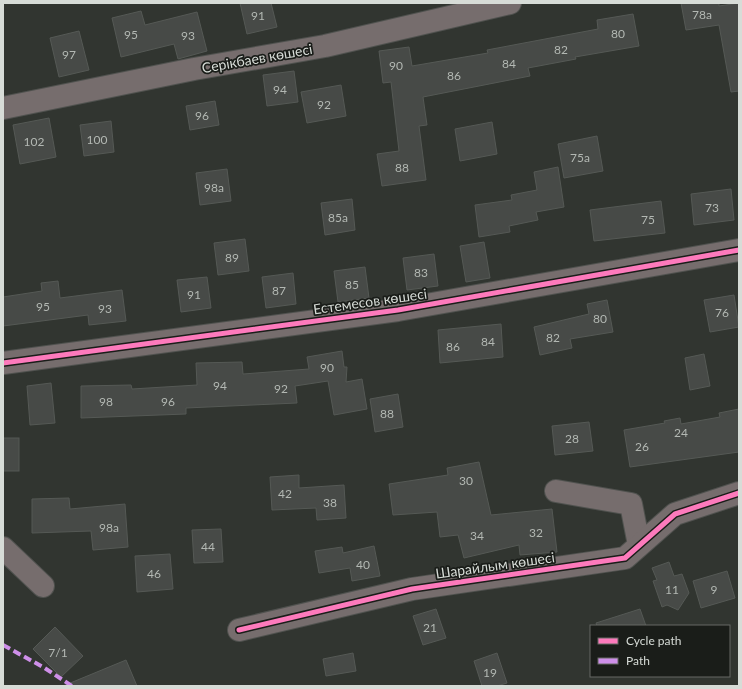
<svg xmlns="http://www.w3.org/2000/svg" width="742" height="689" font-family="Lato,sans-serif">
	<rect width="100%" height="100%" fill="#313530"/>
	<g fill="#474a47" stroke="#555955">
		<path d="M240 3H271L277 27 247 34Z"/>
		<path d="M681 3H719V6L739 3V91L731 92 719 25 686 30Z"/>
		<path d="M141 11 145 25 197 12 207 51 178 59 174 44 121 57 112 18Z"/>
		<path d="M633 14 639 46 575 57 576 59 528 68 530 76 423 97 427 125 419 126 426 180 382 186 377 154 399 151 391 82 383 83 379 51 409 47 412 66 488 53 487 50 598 29 597 20Z"/>
		<path d="M79 31 89 70 59 77 50 38Z"/>
		<path d="M294 71 298 102 267 106 263 75Z"/>
		<path d="M341 85 346 116 307 123 301 92Z"/>
		<path d="M215 101 219 125 190 130 186 106Z"/>
		<path d="M49 118 56 157 20 164 13 125Z"/>
		<path d="M111 121 114 152 84 156 80 125Z"/>
		<path d="M492 122 497 154 460 161 455 129Z"/>
		<path d="M597 136 603 171 564 178 558 144Z"/>
		<path d="M558 167 564 207 536 212 538 220 509 226 510 232 479 237 475 205 512 200 511 195 537 190 534 172Z"/>
		<path d="M227 169 231 201 200 205 196 173Z"/>
		<path d="M731 189 734 220 694 225 691 194Z"/>
		<path d="M352 199 355 230 325 235 321 203Z"/>
		<path d="M661 201 665 233 594 241 590 210Z"/>
		<path d="M245 239 249 271 218 275 214 243Z"/>
		<path d="M484 242 490 278 466 282 460 246Z"/>
		<path d="M434 254 438 286 407 290 403 258Z"/>
		<path d="M365 267 369 298 338 302 334 271Z"/>
		<path d="M293 273 296 304 266 308 262 277Z"/>
		<path d="M207 277 211 308 181 312 177 280Z"/>
		<path d="M58 281 60 298 122 290 126 321 89 325 88 315 3 326V297L42 291 41 283Z"/>
		<path d="M734 295 739 327 710 332 704 300Z"/>
		<path d="M607 300 613 332 570 339 572 348 540 355 534 327 589 314 587 304Z"/>
		<path d="M501 324 503 357 440 363 438 330Z"/>
		<path d="M342 351 344 367H347L346 382 362 379 367 409 334 415 328 381 295 386 297 403 186 408V414L81 418V386L131 385 132 389 197 385 196 363 242 362 243 374 309 369 307 357Z"/>
		<path d="M704 354 710 386 690 390 685 358Z"/>
		<path d="M51 383 55 423 30 425 27 386Z"/>
		<path d="M398 394 403 427 375 432 370 399Z"/>
		<path d="M739 409V452L630 467 624 430 665 423 664 421 680 418 681 424 720 417 719 413Z"/>
		<path d="M589 422 593 451 555 455 552 426Z"/>
		<rect x="3" y="438" width="16" height="33"/>
		<path d="M479 462 491 515 552 509 557 552 520 555 519 545 464 558 458 535 440 537 437 512 393 515 389 484 448 475 447 468Z"/>
		<path d="M299 475V488L344 485 346 518 317 520 316 508 272 510 270 477Z"/>
		<path d="M69 498 70 509 125 504 128 547 93 550 91 531 32 533V499Z"/>
		<path d="M221 529 223 562 194 563 192 530Z"/>
		<path d="M374 546 380 576 352 581 350 568 319 573 315 551 342 547 343 553Z"/>
		<path d="M170 554 173 589 137 592 135 556Z"/>
		<path d="M669 562 674 576 682 574 689 593 678 610 667 605 662 607 653 581 657 580 652 568Z"/>
		<path d="M727 571 735 598 701 608 693 581Z"/>
		<path d="M436 609 446 638 423 645 413 616Z"/>
		<path d="M640 609 646 626H597L596 623Z"/>
		<path d="M55 627 83 656 61 677 33 649Z"/>
		<path d="M353 653 356 671 326 676 323 659Z"/>
		<path d="M497 653 507 683 497 686H482L474 661Z"/>
		<path d="M126 660 137 686H63Z"/>
	</g>
	<g fill="none" stroke-linecap="round" stroke-linejoin="round">
		<defs>
			<g id="minor">
				<path d="M3 108 194 69 325 46 510 3"/>
				<path d="M3 363 398 310 739 250"/>
				<path d="M556 491 631 504 639 545"/>
				<path d="M3 548 43 586"/>
				<path d="M239 630 412 589 625 558 675 514 739 493"/>
			</g>
		</defs>
		<use href="#minor" stroke="#50524f" stroke-width="24"/>
		<use href="#minor" stroke="#766d6d" stroke-width="22"/>
		<path stroke="#ce8fe9" stroke-width="4" stroke-dasharray="8 4" stroke-linecap="butt" d="M3 645 43 667 72 686"/>
		<defs>
			<g id="cycleway">
				<path d="M3 363 398 310 739 250"/>
				<path d="M239 630 412 589 625 558 675 514 739 493"/>
			</g>
		</defs>
		<use href="#cycleway" stroke="#1a1d19" stroke-width="8"/>
		<use href="#cycleway" stroke="#fd7abc" stroke-width="5"/>
	</g>
	<g text-anchor="middle" dominant-baseline="central" stroke-width="3.5" stroke-linejoin="round" paint-order="stroke">
		<g font-size="12" fill="#b3b8b3">
			<text x="702" y="14">78а</text>
			<text x="258" y="15">91</text>
			<text x="618" y="33">80</text>
			<text x="131" y="34">95</text>
			<text x="188" y="35">93</text>
			<text x="561" y="49">82</text>
			<text x="69" y="54">97</text>
			<text x="509" y="63">84</text>
			<text x="396" y="65">90</text>
			<text x="454" y="75">86</text>
			<text x="280" y="89">94</text>
			<text x="324" y="104">92</text>
			<text x="202" y="115">96</text>
			<text x="97" y="139">100</text>
			<text x="34" y="141">102</text>
			<text x="580" y="157">75а</text>
			<text x="402" y="167">88</text>
			<text x="214" y="187">98а</text>
			<text x="712" y="207">73</text>
			<text x="338" y="217">85а</text>
			<text x="648" y="219">75</text>
			<text x="232" y="257">89</text>
			<text x="421" y="272">83</text>
			<text x="352" y="284">85</text>
			<text x="279" y="290">87</text>
			<text x="194" y="294">91</text>
			<text x="43" y="306">95</text>
			<text x="105" y="308">93</text>
			<text x="722" y="312">76</text>
			<text x="600" y="318">80</text>
			<text x="553" y="337">82</text>
			<text x="488" y="341">84</text>
			<text x="453" y="346">86</text>
			<text x="327" y="367">90</text>
			<text x="220" y="385">94</text>
			<text x="281" y="388">92</text>
			<text x="106" y="401">98</text>
			<text x="168" y="401">96</text>
			<text x="387" y="413">88</text>
			<text x="681" y="432">24</text>
			<text x="572" y="438">28</text>
			<text x="642" y="446">26</text>
			<text x="466" y="480">30</text>
			<text x="285" y="493">42</text>
			<text x="330" y="502">38</text>
			<text x="109" y="527">98а</text>
			<text x="536" y="532">32</text>
			<text x="477" y="535">34</text>
			<text x="208" y="546">44</text>
			<text x="363" y="564">40</text>
			<text x="154" y="573">46</text>
			<text x="672" y="589">11</text>
			<text x="714" y="589">9</text>
			<text x="430" y="627">21</text>
			<text x="58" y="652">7/1</text>
			<text x="490" y="672">19</text>
		</g>
		<g font-size="14" fill="#d7dcd7" stroke="#1a1d19">
			<text transform="translate(257 58) rotate(-10)">Серікбаев көшесі</text>
			<text transform="translate(370 301) rotate(-8)">Естемесов көшесі</text>
			<text transform="translate(495 565) rotate(-8)">Шарайлым көшесі</text>
		</g>
	</g>
	<rect width="742" height="689" fill="none" stroke="#d7dcd7" stroke-width="8"/>
	<rect x="590" y="625" width="140" height="52" fill="#1a1d19" stroke="#666965"/>
	<rect x="598" y="638" width="20" height="6" fill="#fd7abc" stroke="#666965"/>
	<text x="626" y="645" font-size="12" fill="#d7dcd7">Cycle path</text>
	<rect x="598" y="658" width="20" height="6" fill="#ce8fe9" stroke="#666965"/>
	<text x="626" y="665" font-size="12" fill="#d7dcd7">Path</text>
</svg>
